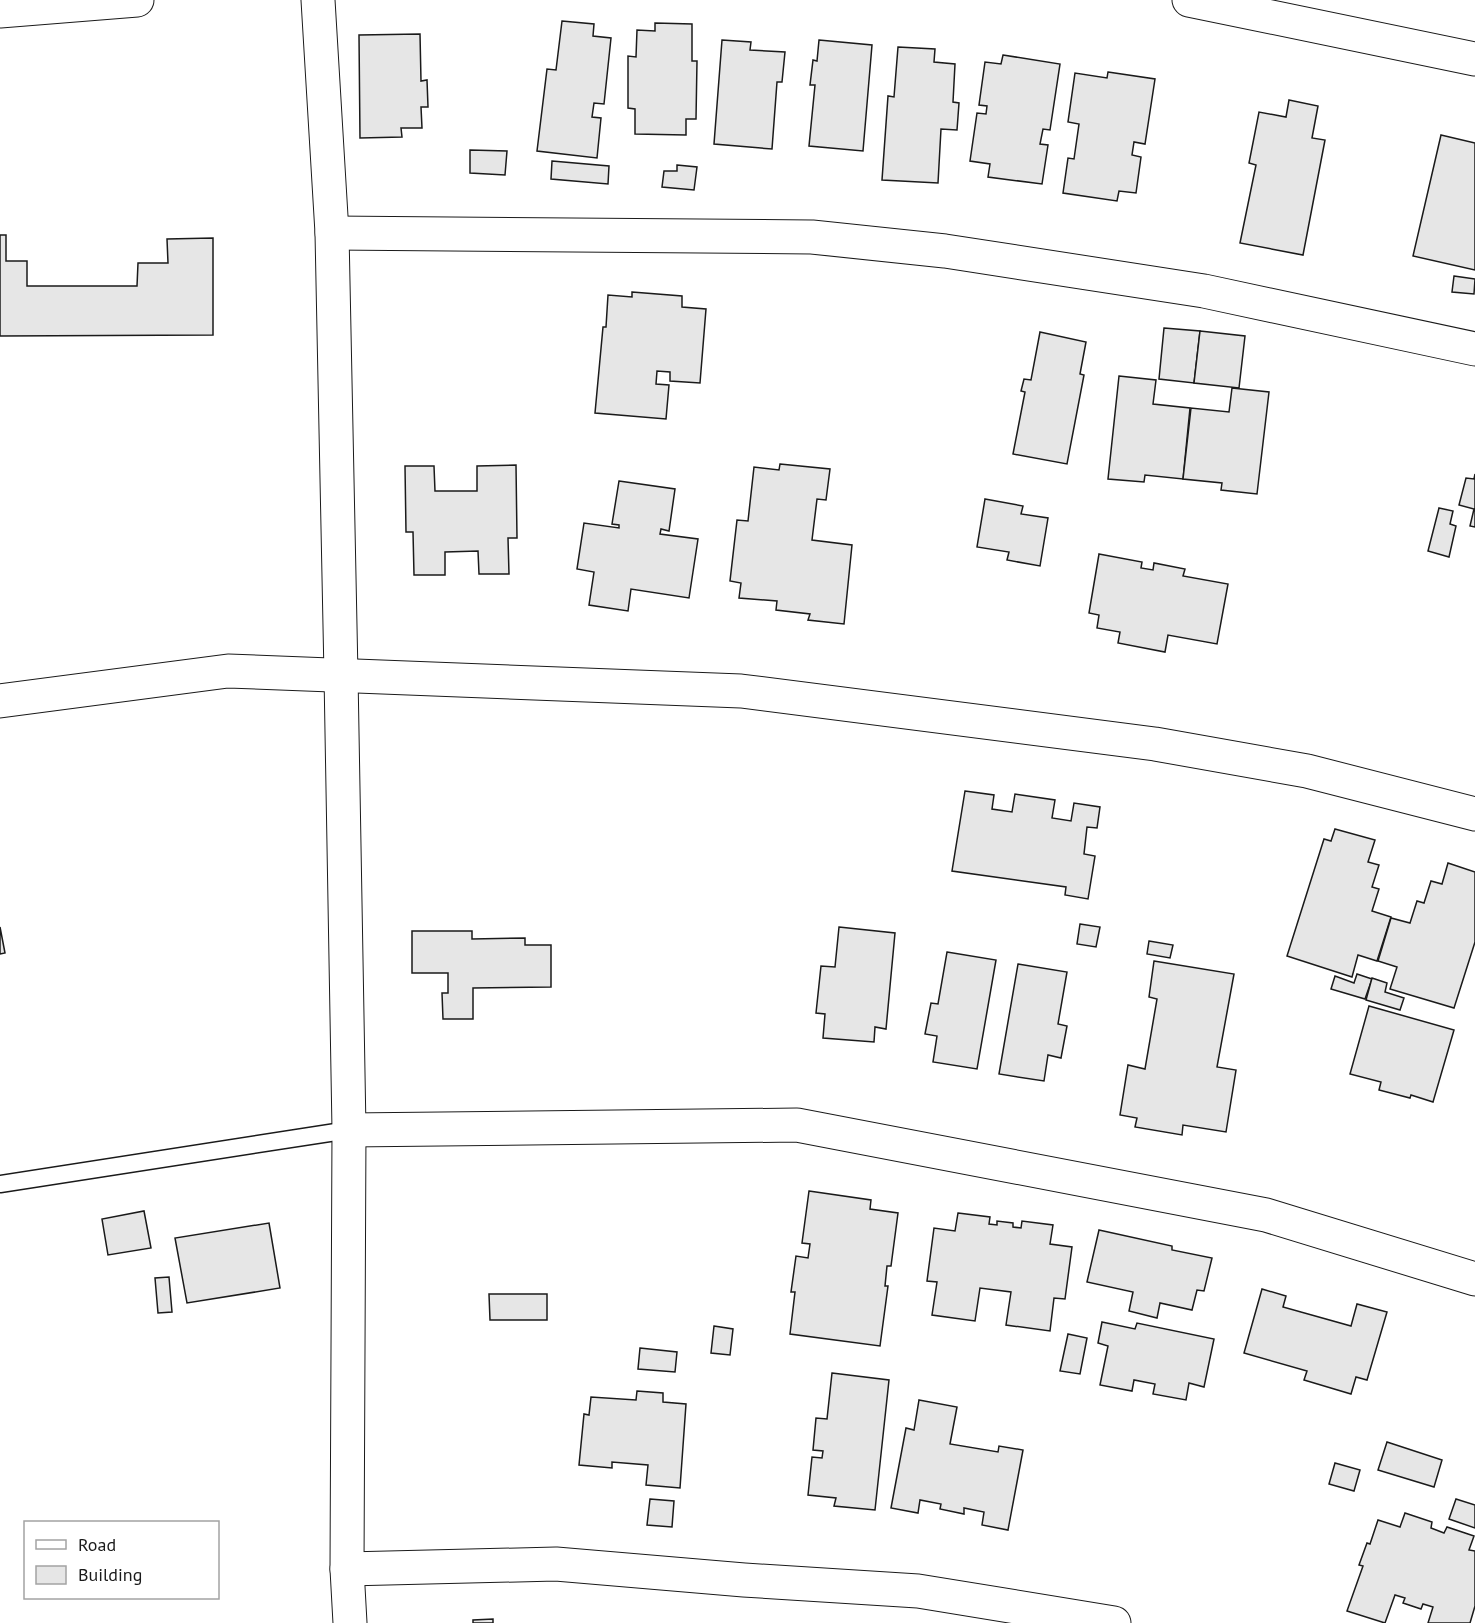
<svg xmlns="http://www.w3.org/2000/svg" width="1475" height="1623" font-family="'PT Sans',sans-serif">
	<rect width="100%" height="100%" fill="#fff"/>
	<g fill="#e6e6e6" stroke="#1a1a1a" stroke-width="1.5">
		<path d="M562 21 594 24 593 36 611 38 604 104 594 103 592 117 601 118 597 158 537 151 547 69 556 70Z"/>
		<path d="M655 23 692 24V61H697L696 119H686V135L635 134V109L628 108V56L636 57 637 30 655 31Z"/>
		<path d="M420 34 421 81 427 80 428 107H421L422 128H401L402 137 360 138 359 35Z"/>
		<path d="M722 40 751 42 750 50 785 52 782 82H777L772 149 714 144Z"/>
		<path d="M819 40 872 45 863 151 809 146 815 85H810L813 60 817 61Z"/>
		<path d="M898 47 935 49 934 62 955 64 953 102 959 103 957 130 941 129 938 183 882 180 888 96 894 97Z"/>
		<path d="M1003 55 1060 64 1050 130 1043 129 1040 144 1048 145 1042 184 988 177 990 164 970 161 977 113 986 114 987 106 979 105 985 62 1001 64Z"/>
		<path d="M1108 72 1155 79 1145 144 1134 142 1132 155 1141 157 1136 193 1119 191 1117 201 1063 193 1068 158 1074 159 1079 124 1068 122 1075 73 1107 78Z"/>
		<path d="M1289 100 1318 106 1312 138 1325 140 1303 255 1240 243 1256 165 1249 163 1259 112 1286 117Z"/>
		<path d="M1441 135 1475 143V270L1413 256Z"/>
		<path d="M470 150 507 151 505 175 470 173Z"/>
		<path d="M552 161 609 166 608 184 551 179Z"/>
		<path d="M677 165 697 167 694 190 662 187 664 171H677Z"/>
		<path d="M0 235H6V261H27V286H137L138 263H168L167 239 213 238V335L0 336Z"/>
		<path d="M1454 276 1475 279 1474 294 1452 292Z"/>
		<path d="M632 292 682 296V307L706 309 700 383 670 381V372L657 371 656 384 669 385 666 419 595 413 603 327H606L608 295 632 297Z"/>
		<path d="M1164 328 1200 331 1194 383 1159 379Z"/>
		<path d="M1200 331 1245 336 1239 388 1194 383Z"/>
		<path d="M1040 332 1086 342 1080 374 1084 375 1067 464 1013 454 1025 392 1021 391 1024 379 1031 380Z"/>
		<path d="M1119 376 1156 380 1153 404 1190 408 1183 479 1145 475 1144 482 1108 479Z"/>
		<path d="M1232 388 1269 392 1257 494 1221 490 1222 483 1183 479 1191 408 1229 412Z"/>
		<path d="M780 464 830 469 826 500 817 499 812 540 852 545 844 624 808 620 810 614 776 610 777 601 739 598 741 583 730 581 737 520 748 521 754 467 779 470Z"/>
		<path d="M516 465 517 538H508L509 574H479L478 551 445 552V575H414L413 532H406L405 466H434L435 491H477V466Z"/>
		<path d="M1475 474V527L1470 526 1474 509 1459 505 1466 478 1474 479Z"/>
		<path d="M619 481 675 489 669 531 661 529 660 534 698 539 689 598 631 589 628 611 589 605 594 572 577 569 584 523 619 528V525L612 524Z"/>
		<path d="M985 499 1023 506 1021 514 1048 518 1040 566 1007 560 1009 552 977 547Z"/>
		<path d="M1439 508 1453 511 1450 524 1456 526 1449 557 1428 551Z"/>
		<path d="M1099 554 1142 562 1141 568 1153 570 1154 563 1185 569 1183 576 1228 584 1217 644 1168 635 1165 652 1118 643 1120 632 1097 628 1099 615 1089 613Z"/>
		<path d="M965 791 994 795 992 809 1012 812 1015 794 1055 800 1052 818 1071 821 1074 803 1100 807 1097 828 1087 827 1084 854 1095 856 1088 899 1065 895 1066 887 952 871Z"/>
		<path d="M1335 829 1375 840 1368 862 1379 865 1372 887 1379 889 1372 911 1391 917 1377 961 1358 955 1352 977 1287 956 1324 839 1331 841Z"/>
		<path d="M1448 863 1475 872V942L1454 1008 1390 989 1397 967 1378 961 1391 918 1410 923 1417 901 1424 903 1431 881 1442 884Z"/>
		<path d="M1080 924 1100 927 1096 947 1077 944Z"/>
		<path d="M0 927 5 953 0 954Z"/>
		<path d="M839 927 895 933 886 1029 875 1027 874 1042 823 1038 825 1014 816 1013 821 966 835 967Z"/>
		<path d="M412 931H472V939L525 938V945H551V987L473 988V1019H443L442 993H448V973H412Z"/>
		<path d="M1149 941 1173 945 1170 958 1147 954Z"/>
		<path d="M947 952 996 960 977 1069 933 1062 937 1036 925 1034 931 1003 938 1004Z"/>
		<path d="M1154 961 1234 974 1217 1067 1236 1070 1226 1132 1183 1125 1182 1135 1135 1127 1137 1118 1120 1115 1128 1065 1145 1069 1157 999 1149 997Z"/>
		<path d="M1018 964 1067 972 1058 1024 1067 1026 1061 1058 1048 1055 1044 1081 999 1074Z"/>
		<path d="M1357 974 1372 979 1365 999 1331 989 1335 976 1354 983Z"/>
		<path d="M1372 978 1387 983 1385 992 1404 998 1400 1010 1366 1000Z"/>
		<path d="M1369 1006 1454 1030 1433 1102 1411 1095 1410 1098 1379 1090 1381 1082 1350 1074Z"/>
		<path d="M809 1191 871 1200 870 1209 898 1213 891 1266H887L885 1286H888L880 1346 790 1334 795 1292H791L796 1256 808 1258 810 1244 802 1243Z"/>
		<path d="M144 1211 151 1248 108 1255 102 1219Z"/>
		<path d="M958 1213 990 1217 989 1224 997 1225V1221L1013 1223V1227L1021 1228 1022 1221 1053 1225 1050 1244 1072 1247 1065 1299 1054 1298 1050 1331 1006 1325 1011 1292 980 1288 975 1321 932 1315 937 1282 927 1281 934 1228 955 1231Z"/>
		<path d="M269 1223 280 1288 187 1303 175 1238Z"/>
		<path d="M1099 1230 1172 1246V1250L1212 1258 1204 1291 1197 1290 1192 1310 1160 1303 1157 1318 1129 1311 1133 1292 1087 1282Z"/>
		<path d="M169 1277 172 1312 158 1313 155 1278Z"/>
		<path d="M1262 1289 1286 1296 1283 1307 1351 1326 1357 1304 1387 1312 1367 1380 1356 1377 1351 1394 1304 1380 1307 1371 1244 1353Z"/>
		<path d="M489 1294H547V1320H490Z"/>
		<path d="M1102 1322 1135 1329 1137 1323 1214 1339 1204 1387 1189 1383 1186 1400 1153 1394 1155 1384 1134 1380 1132 1391 1100 1385 1108 1346 1098 1343Z"/>
		<path d="M714 1326 733 1329 730 1355 711 1353Z"/>
		<path d="M1068 1334 1087 1338 1080 1374 1060 1371Z"/>
		<path d="M640 1348 677 1352 675 1372 638 1369Z"/>
		<path d="M832 1373 889 1380 875 1510 834 1506 836 1498 808 1495 812 1457 822 1458 823 1451 813 1450 816 1418 827 1419Z"/>
		<path d="M637 1391 663 1393V1402L686 1404 680 1488 646 1485 648 1465 612 1462V1468L579 1465 584 1414 589 1415 591 1397 636 1400Z"/>
		<path d="M919 1400 957 1407 950 1444 998 1452 999 1446 1023 1450 1008 1530 982 1525 984 1512 964 1508V1514L940 1509 941 1504 920 1500 918 1513 891 1508 906 1428 914 1430Z"/>
		<path d="M1387 1442 1442 1460 1434 1487 1378 1470Z"/>
		<path d="M1335 1463 1360 1470 1354 1491 1329 1484Z"/>
		<path d="M650 1499 674 1501 672 1527 647 1525Z"/>
		<path d="M1456 1499 1475 1505V1528L1449 1519Z"/>
		<path d="M1405 1513 1432 1522 1431 1528 1444 1533 1447 1527 1474 1536 1469 1550 1475 1551V1606L1470 1623H1428L1433 1607 1423 1604 1421 1609 1403 1603 1405 1598 1395 1595 1385 1623 1347 1611 1363 1566 1359 1565 1367 1543 1370 1544 1378 1520 1400 1527Z"/>
		<path d="M493 1619V1623H473V1620Z"/>
	</g>
	<g fill="none" stroke-linecap="round" stroke-linejoin="round">
		<defs>
			<path id="lane" d="M0 1184 349 1130"/>
			<g id="street">
				<path d="M318 0 332 233 341 675 349 1130 347 1569 350 1623"/>
				<path d="M1189 0 1475 59"/>
				<path d="M0 11 137 0"/>
				<path d="M332 233 812 237 945 251 1204 291 1475 349"/>
				<path d="M0 701 228 671 741 691 1155 744 1307 771 1475 814"/>
				<path d="M349 1130 797 1125 1266 1215 1475 1279"/>
				<path d="M347 1569 556 1564 744 1580 918 1591 1114 1623"/>
			</g>
		</defs>
		<use href="#lane" stroke="#1a1a1a" stroke-width="19"/>
		<use href="#street" stroke="#1a1a1a" stroke-width="35"/>
		<use href="#lane" stroke="#fff" stroke-width="16"/>
		<use href="#street" stroke="#fff" stroke-width="33"/>
	</g>
	<rect x="24" y="1521" width="195" height="78" fill="#ffffff" stroke="#a3a3a3" stroke-width="1.5"/>
	<rect x="36" y="1540" width="30" height="9" fill="#ffffff" stroke="#a3a3a3" stroke-width="1.5"/>
	<text x="78" y="1551" font-size="18" fill="#1a1a1a">Road</text>
	<rect x="36" y="1566" width="30" height="18" fill="#e6e6e6" stroke="#a3a3a3" stroke-width="1.5"/>
	<text x="78" y="1581" font-size="18" fill="#1a1a1a">Building</text>
</svg>
